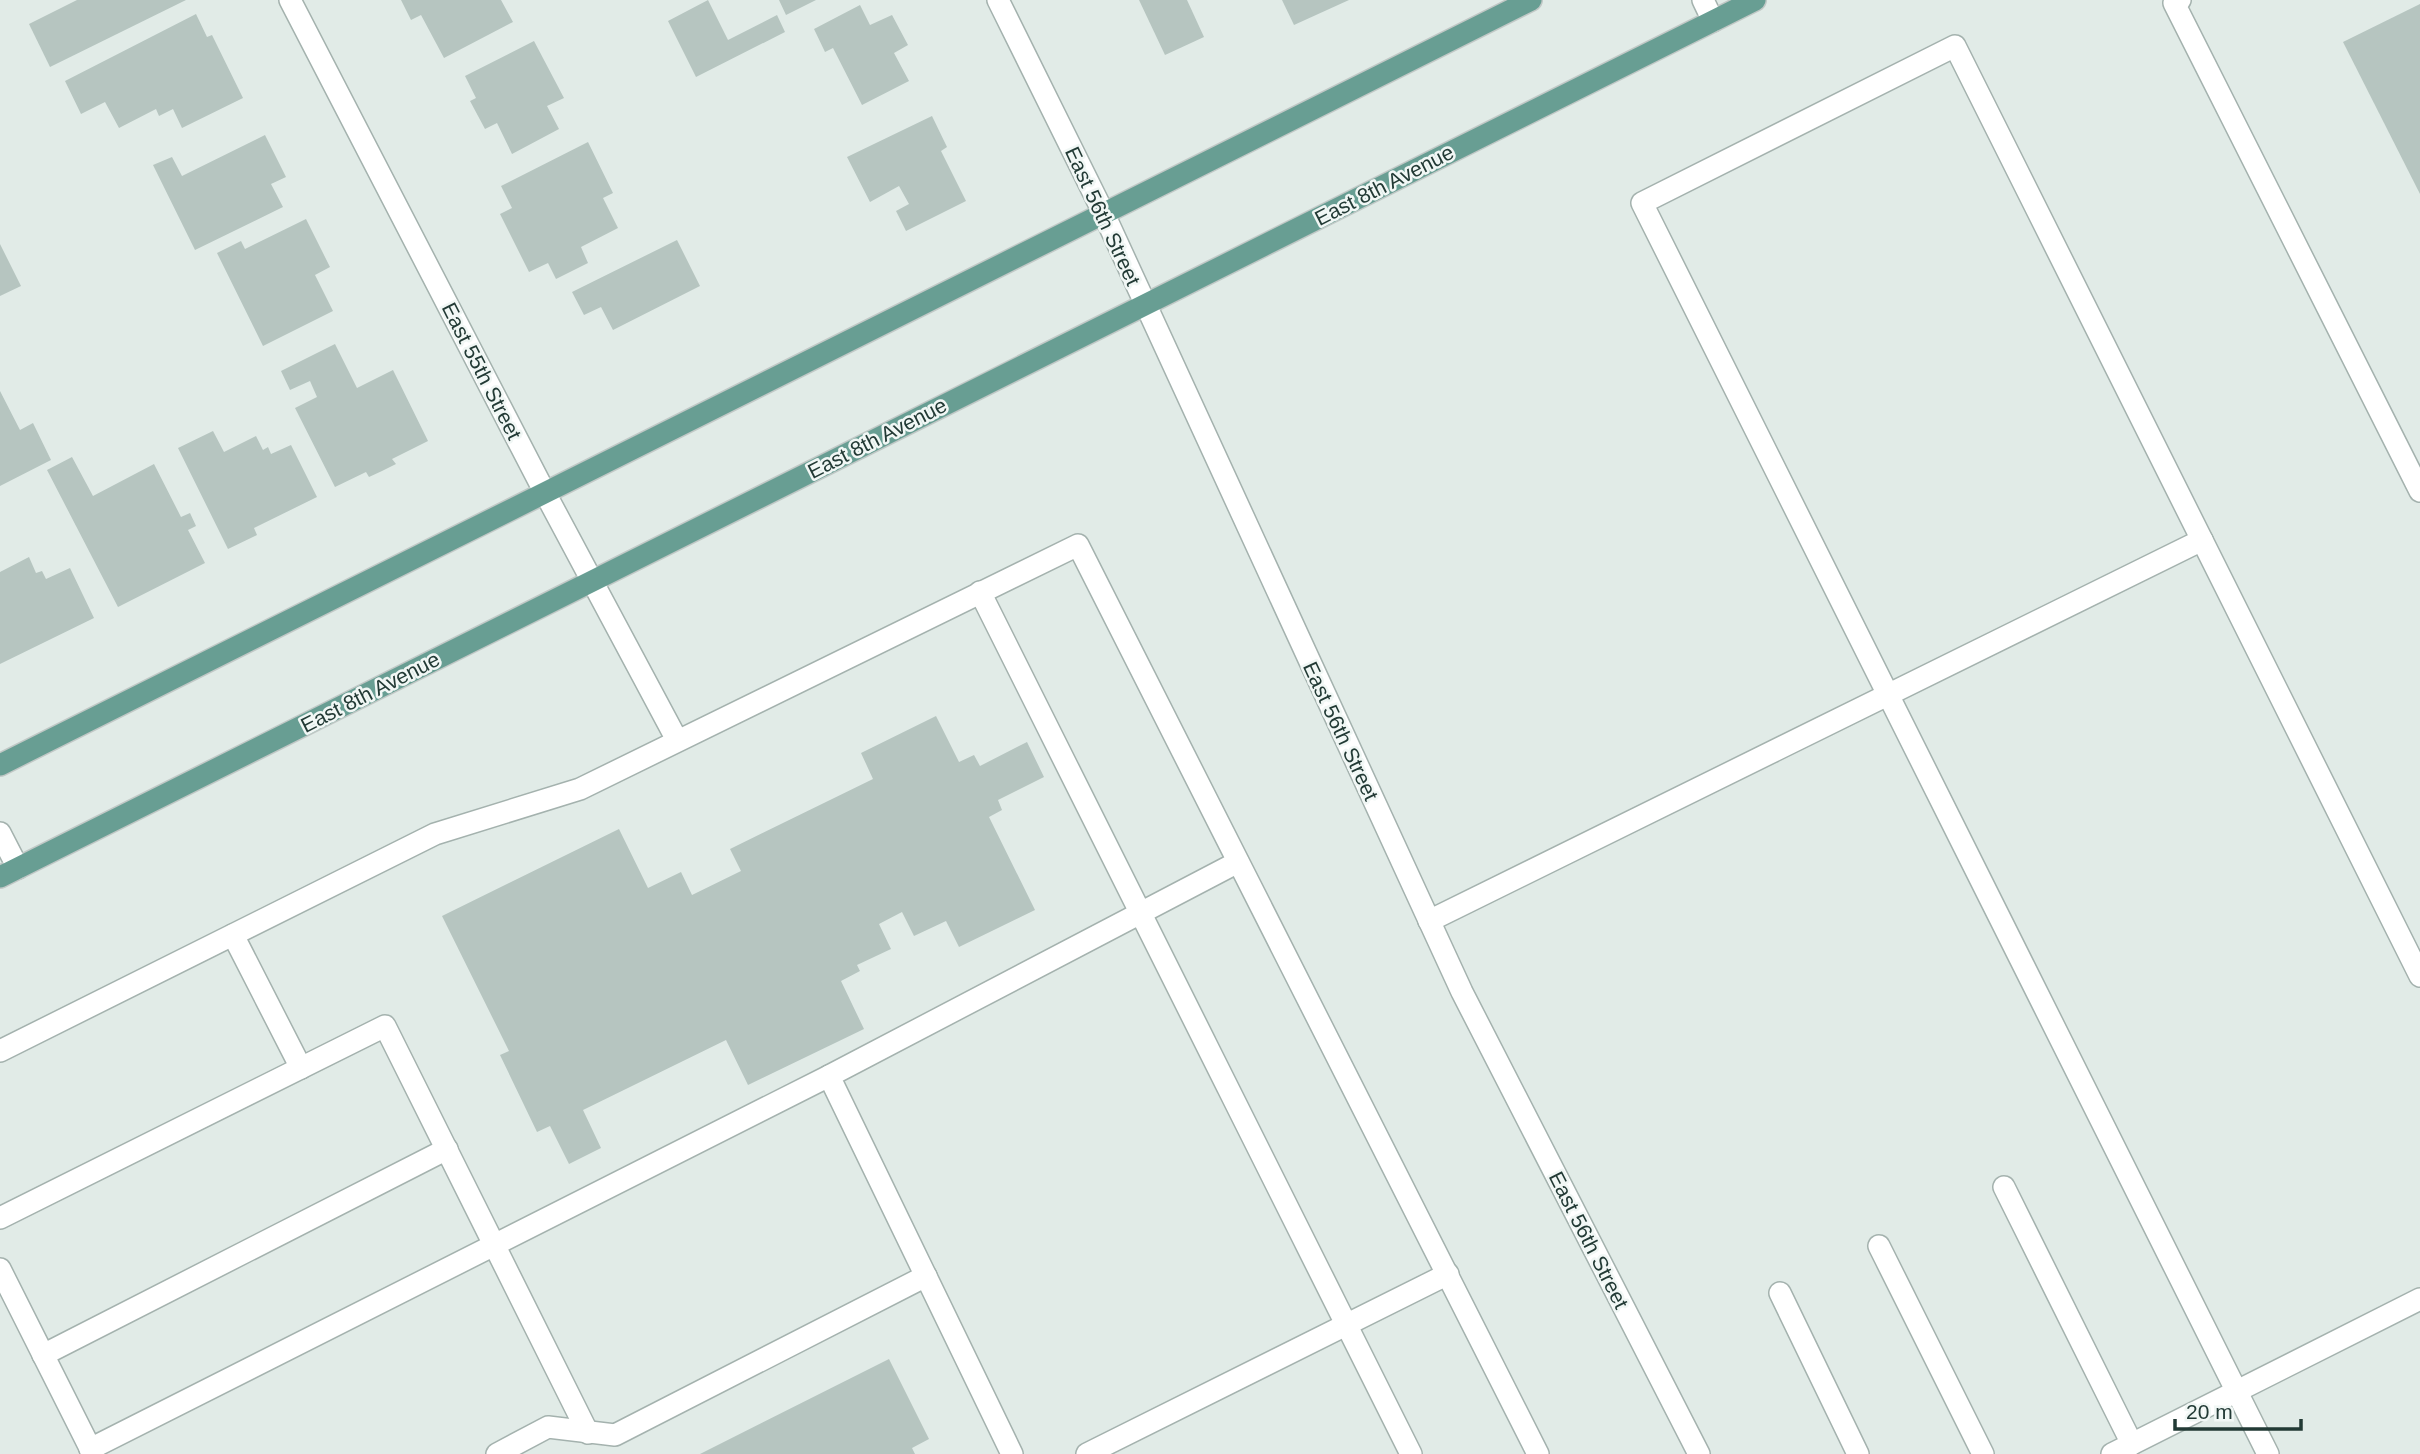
<svg xmlns="http://www.w3.org/2000/svg" width="2420" height="1454" font-family="Helvetica,sans-serif">
	<rect width="100%" height="100%" fill="#e1ebe7"/>
	<g fill="#b6c5c0">
		<path d="M77 0H186L50 67 29 24Z"/>
		<path d="M401 0H501L513 22 444 58 421 15 411 20Z"/>
		<path d="M708 0 728 40 777 15 785 32 696 77 668 21Z"/>
		<path d="M779 0H816L786 15Z"/>
		<path d="M1139 0H1187L1204 37 1165 55Z"/>
		<path d="M1282 0H1349L1294 25Z"/>
		<path d="M2420 4V194L2343 42Z"/>
		<path d="M860 5 870 25 892 15 908 45 894 53 909 81 862 105 833 48 825 52 814 29Z"/>
		<path d="M196 14 207 37 212 35 243 98 182 128 173 109 159 116 156 109 119 128 105 102 81 114 65 81Z"/>
		<path d="M534 41 564 98 547 106 559 129 512 154 497 123 485 129 470 101 476 98 465 76Z"/>
		<path d="M932 116 947 147 941 151 966 201 906 231 896 211 909 204 899 186 870 202 847 157Z"/>
		<path d="M265 135 286 177 271 184 283 207 195 250 153 165 172 157 182 176Z"/>
		<path d="M588 142 613 193 603 198 618 228 581 247 588 263 556 279 548 263 529 272 500 214 512 208 501 186Z"/>
		<path d="M306 219 330 267 315 275 333 311 263 346 217 253 241 241 245 249Z"/>
		<path d="M677 240 700 286 613 330 601 307 584 315 572 292Z"/>
		<path d="M0 244 21 286 0 296Z"/>
		<path d="M335 344 357 388 393 370 428 441 392 459 396 464 382 471 369 477 366 472 335 487 295 408 317 397 310 381 290 390 281 371Z"/>
		<path d="M0 391 20 430 33 423 51 460 0 486Z"/>
		<path d="M213 431 224 452 256 436 263 450 268 447 271 454 291 445 317 497 254 528 257 535 228 549 178 448Z"/>
		<path d="M72 457 93 496 154 464 181 517 190 513 196 526 188 530 205 563 118 607 47 470Z"/>
		<path d="M29 557 36 573 42 571 46 579 70 568 94 618 0 664V572Z"/>
		<path d="M936 716 959 762 974 755 980 766 1027 742 1044 777 998 800 1002 810 989 817 1035 910 959 947 946 921 914 936 902 912 879 924 891 949 857 965 860 971 841 981 864 1029 748 1085 726 1040 583 1110 601 1148 569 1164 550 1126 537 1132 500 1055 509 1051 442 916 619 829 648 888 681 872 692 895 741 871 730 849 873 779 861 753Z"/>
		<path d="M889 1359 929 1439 912 1448 915 1454H700Z"/>
	</g>
	<g fill="none" stroke-linecap="round" stroke-linejoin="round">
		<defs>
			<g id="minor">
				<path d="M290 0 544 491 677 740"/>
				<path d="M998 0 1104 214 1462 992 1699 1454"/>
				<path d="M1703 0 1713 21"/>
				<path d="M2180 0 2174 3 2420 491"/>
				<path d="M980 592 1411 1454"/>
				<path d="M0 833 18 868"/>
				<path d="M1429 921 2202 540"/>
				<path d="M233 935 301 1068"/>
				<path d="M0 1051 435 834 580 789 1078 545 1538 1454"/>
				<path d="M2004 1187 2132 1444"/>
				<path d="M0 1218 385 1026 588 1433"/>
				<path d="M1879 1246 1983 1454"/>
				<path d="M0 1269 93 1454"/>
				<path d="M1780 1293 1858 1454"/>
				<path d="M43 1355 447 1149"/>
				<path d="M90 1449 829 1076"/>
				<path d="M497 1454 548 1427 615 1435 926 1276"/>
				<path d="M1012 1454 829 1076 1238 862"/>
				<path d="M1087 1454 1448 1274"/>
				<path d="M2112 1454 2420 1299"/>
				<path d="M2268 1454 1642 203 1955 46 2420 976"/>
			</g>
			<g id="major">
				<path d="M0 765 1531 0"/>
				<path d="M0 877 1755 0"/>
			</g>
		</defs>
		<use href="#minor" stroke="#a4b2ae" stroke-width="24"/>
		<use href="#major" stroke="#c1c8c6" stroke-width="24"/>
		<use href="#minor" stroke="#fff" stroke-width="21"/>
		<use href="#major" stroke="#689e93" stroke-width="21"/>
	</g>
	<g text-anchor="middle" dominant-baseline="central" stroke-width="5" stroke-linejoin="round" paint-order="stroke">
		<g font-size="21" fill="#223a35" stroke="#f1f7f5">
			<text transform="translate(1384 185) rotate(-27)">East 8th Avenue</text>
			<text transform="translate(1103 216) rotate(65)">East 56th Street</text>
			<text transform="translate(482 371) rotate(63)">East 55th Street</text>
			<text transform="translate(877 438) rotate(-27)">East 8th Avenue</text>
			<text transform="translate(370 692) rotate(-27)">East 8th Avenue</text>
			<text transform="translate(1341 731) rotate(65)">East 56th Street</text>
			<text transform="translate(1589 1240) rotate(63)">East 56th Street</text>
		</g>
	</g>
	<path d="M2175 1419v10h126v-10" fill="none" stroke="#223a35" stroke-width="3.5"/>
	<text x="2186" y="1419" font-size="21" fill="#223a35" stroke="#f1f7f5" stroke-width="5" paint-order="stroke">20 m</text>
</svg>
